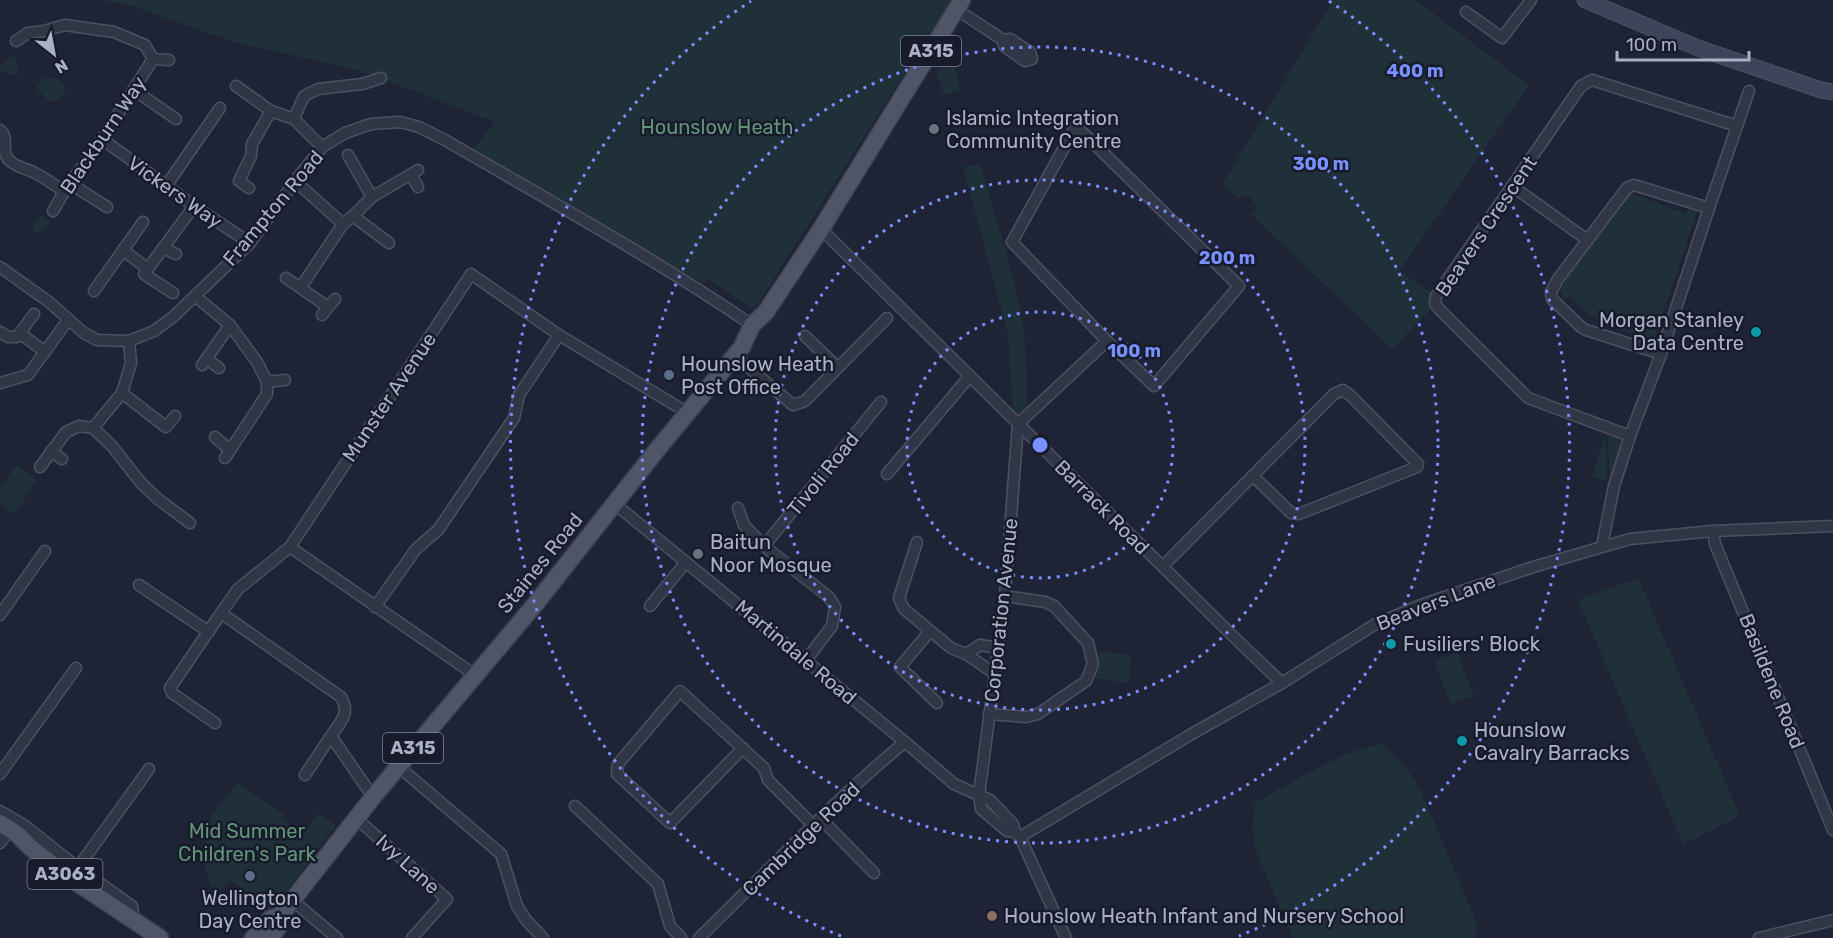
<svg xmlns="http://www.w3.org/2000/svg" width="1833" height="938" font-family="Rubik,sans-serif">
	<rect width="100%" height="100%" fill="#1e2336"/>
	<g fill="#203038">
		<path d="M102 0H951L754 310 707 278 704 284 472 151 495 122 361 71 230 41 133 6Z"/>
		<path d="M1333 0H1415L1529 85 1399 271 1432 293V308L1392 349 1251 214 1258 206 1246 194 1238 199 1222 182 1228 175Z"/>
		<path d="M15 55 18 75 8 74 0 70V64Z"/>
		<path d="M951 55 961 90 944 95 937 72Z"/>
		<path d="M44 78 59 79 66 91 58 100 52 103 39 92 37 87Z"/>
		<path d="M980 164C995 217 1014 271 1023 325 1027 357 1028 389 1026 421L1013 412 1008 334 963 167Z"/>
		<path d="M1627 194H1634L1686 214 1689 206 1697 212 1651 348 1641 346 1643 338C1616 328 1588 320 1570 296L1564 300 1560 289 1590 244Z"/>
		<path d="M41 215 50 221 40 234 35 231 33 225Z"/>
		<path d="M1607 432 1618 437 1622 446 1610 482Z"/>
		<path d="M1605 434 1607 481 1592 476Z"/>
		<path d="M16 465 37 480 15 514 0 504V488Z"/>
		<path d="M1638 578 1740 816 1683 844 1578 600Z"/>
		<path d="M1098 651 1131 655 1129 683 1094 678 1100 665Z"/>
		<path d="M1457 652 1474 696 1451 705 1434 661Z"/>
		<path d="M1383 744 1405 766 1421 791 1477 924 1475 938H1293L1256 851 1252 826 1255 803C1293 782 1341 750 1383 744Z"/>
		<path d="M237 782 284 815 282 819 303 834 319 813 336 825 271 913 229 879 215 896 205 868 206 841 212 815Z"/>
	</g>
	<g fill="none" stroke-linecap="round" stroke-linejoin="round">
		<defs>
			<g id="street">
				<path d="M956 9 1003 40"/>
				<path d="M1466 12 1502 38 1531 0"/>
				<path d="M1010 39 1030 52 1032 59 1025 61 1004 46 1003 40Z"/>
				<path d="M16 41 28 33 44 31 65 25 114 32 145 45 153 59"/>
				<path d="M236 86 271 111 294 119 322 147"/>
				<path d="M134 90 176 119"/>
				<path d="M294 119 304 96 318 89 362 84 381 78"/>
				<path d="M0 130C10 138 0 151 9 160 15 167 28 169 35 173 45 178 55 185 64 192"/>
				<path d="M102 139 194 206 250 243"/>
				<path d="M348 155 372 197"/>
				<path d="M411 175 418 187"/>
				<path d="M295 181 343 224 353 216 372 197 418 170"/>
				<path d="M71 184 107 207"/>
				<path d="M166 186 220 108"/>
				<path d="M1512 186 1586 239"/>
				<path d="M249 188 239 181 251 156 252 144 271 111"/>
				<path d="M53 211 64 192 102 139 153 59 169 60"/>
				<path d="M353 216 389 243"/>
				<path d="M821 229 1240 643 1282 683"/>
				<path d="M163 248 176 254"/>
				<path d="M123 250 148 269"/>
				<path d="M0 267 49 302 84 333 97 340 129 341 154 331 173 317 250 243 295 181 322 147 345 133 371 124 400 122 419 127 445 140C548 200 654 258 752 325"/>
				<path d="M286 278 328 307"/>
				<path d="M301 287 343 224"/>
				<path d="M94 291 143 222"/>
				<path d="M173 293 144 274 194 206"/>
				<path d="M195 296 230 325 257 362 267 382V394L225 458"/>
				<path d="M322 315 335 299"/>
				<path d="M0 332 8 337H17L34 314"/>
				<path d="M21 334 45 352"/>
				<path d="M805 336 837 367"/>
				<path d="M1661 354 1586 330 1581 327 1552 299 1551 292 1558 279 1627 188 1634 185 1709 208"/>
				<path d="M735 356 793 405 805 401 887 318"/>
				<path d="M207 359 219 368"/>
				<path d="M202 365 230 325"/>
				<path d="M267 382 285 380"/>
				<path d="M0 383 28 375 68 320"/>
				<path d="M122 393 166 427 175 416"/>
				<path d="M1018 424 1107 341 1012 242 1076 126 1239 286 1154 386 1107 341"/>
				<path d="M1018 424 1005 596 979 795 981 809 1007 831 1015 832 1020 837 1066 938"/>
				<path d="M93 428 122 393 131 363 129 341"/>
				<path d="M1630 436 1528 398 1441 311 1435 304 1436 296 1581 86 1592 80 1737 126"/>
				<path d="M215 437 230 450"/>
				<path d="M51 451 62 459"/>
				<path d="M40 467 66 432 79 426 93 428 112 446 141 483 158 499 190 523"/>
				<path d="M887 474 970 376"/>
				<path d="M615 504 905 742 954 784 990 800 1013 824 1015 832"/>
				<path d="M738 508 744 525 764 546 829 597 835 607 832 626 806 660"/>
				<path d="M1713 531 1715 544 1833 830"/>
				<path d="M917 542 899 598 904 609 951 648 966 654 980 645 998 648"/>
				<path d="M764 546 881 402"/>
				<path d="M1602 546 1614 486 1630 436 1661 354 1709 208 1749 91"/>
				<path d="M1163 566C1220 509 1277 451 1334 394L1343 390 1351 396 1418 464 1417 467 1299 514 1291 513 1253 476"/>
				<path d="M139 585 209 632"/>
				<path d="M650 606 686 562"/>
				<path d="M375 607 416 549 438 530 514 418 519 395 559 335"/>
				<path d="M221 613 238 589 290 547"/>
				<path d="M0 615 45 551"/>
				<path d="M930 631 900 667 937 703"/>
				<path d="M966 654 995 674"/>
				<path d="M475 675 290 547 471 274 559 335 688 413"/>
				<path d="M989 714 1026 717 1038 714 1086 681 1093 664 1088 643 1054 606 1045 602 1005 596"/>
				<path d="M215 723 172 693 170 688 221 613 341 697C351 714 340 722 331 736"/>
				<path d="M743 748 670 823 617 774 618 764 680 691 764 768 768 780 814 826"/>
				<path d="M398 766 501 854 517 906 526 920 543 938"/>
				<path d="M0 774 76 668"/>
				<path d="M305 775 331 736 373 797"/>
				<path d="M575 806 658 884 670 926 681 938"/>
				<path d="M0 811 24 825 77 867 132 906 134 920"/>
				<path d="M356 818 447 899 412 938"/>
				<path d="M821 819 874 873"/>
				<path d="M1020 837 1190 735 1282 683 1374 625 1418 606 1533 567 1630 539 1713 531 1833 526"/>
				<path d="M0 843 10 829"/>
				<path d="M74 873 149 769"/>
				<path d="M292 900 337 938"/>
				<path d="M699 938C767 872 832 802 905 742"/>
				<path d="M1759 938 1833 920"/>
			</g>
			<path id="secondary" d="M1585 0 1698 48 1821 90 1833 92"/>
			<g id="primary">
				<path d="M0 823 17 834 30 847 70 878 160 938"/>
				<path d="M253 938 270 919 280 916"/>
				<path d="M270 938 279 926 280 916 373 797 537 602 656 451 742 347 752 325 766 312 821 229 962 0"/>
			</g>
		</defs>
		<use href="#street" stroke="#4c5062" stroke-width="13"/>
		<use href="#secondary" stroke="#4c5062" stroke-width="17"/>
		<use href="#primary" stroke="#3b3f50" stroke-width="19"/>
		<use href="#street" stroke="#313647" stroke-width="10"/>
		<use href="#secondary" stroke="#3f445a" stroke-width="15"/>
		<use href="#primary" stroke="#4f5467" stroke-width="16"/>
	</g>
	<g fill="none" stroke="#7790fd" stroke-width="3" stroke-dasharray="3 6">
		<circle cx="1040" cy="445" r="133"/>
		<circle cx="1040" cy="445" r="265"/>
		<circle cx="1040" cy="445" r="398"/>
		<path d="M841 936A530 530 0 0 1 751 1M1329 1A530 530 0 0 1 1239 936"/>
	</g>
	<g fill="#6b7280" stroke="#171b2b" stroke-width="2">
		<circle cx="934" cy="129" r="6"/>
		<circle cx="698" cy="554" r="6"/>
	</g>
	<g fill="#0f9aa8" stroke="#171b2b" stroke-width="2">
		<circle cx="1756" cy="332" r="6"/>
		<circle cx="1391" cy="644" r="6"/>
		<circle cx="1462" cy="741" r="6"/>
	</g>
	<g fill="#5c6f8a" stroke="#171b2b" stroke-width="2">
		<circle cx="669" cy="375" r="6"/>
		<circle cx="250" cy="876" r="6"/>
	</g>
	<circle fill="#8d6e63" stroke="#171b2b" stroke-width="2" cx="992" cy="916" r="6"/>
	<g text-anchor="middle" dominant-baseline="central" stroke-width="5" stroke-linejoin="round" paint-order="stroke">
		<g fill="#171b2b" stroke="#7f8396" stroke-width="1.5">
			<rect x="901" y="36" width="60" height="30" rx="4.5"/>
			<rect x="383" y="733" width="60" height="30" rx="4.5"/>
			<rect x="27.5" y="859" width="75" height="30" rx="4.5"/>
		</g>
		<g font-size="18" font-weight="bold" fill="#abb0c4">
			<text x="931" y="51">A315</text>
			<text x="413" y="748">A315</text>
			<text x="65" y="874">A3063</text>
		</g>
		<g font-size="20" fill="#abb0c4" stroke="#171b2b" text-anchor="start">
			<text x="946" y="118">Islamic Integration<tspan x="946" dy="23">Community Centre</tspan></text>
			<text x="1744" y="320" text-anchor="end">Morgan Stanley<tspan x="1744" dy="23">Data Centre</tspan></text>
			<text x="681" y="364">Hounslow Heath<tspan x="681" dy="23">Post Office</tspan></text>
			<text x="710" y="542">Baitun<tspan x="710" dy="23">Noor Mosque</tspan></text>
			<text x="1403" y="644">Fusiliers' Block</text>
			<text x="1474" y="730">Hounslow<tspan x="1474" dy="23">Cavalry Barracks</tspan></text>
			<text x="250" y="898" text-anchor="middle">Wellington<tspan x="250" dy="23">Day Centre</tspan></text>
			<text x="1004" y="916">Hounslow Heath Infant and Nursery School</text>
		</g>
		<g font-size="20" fill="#629578" stroke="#171b2b">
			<text x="717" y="127">Hounslow Heath</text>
			<text x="247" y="831">Mid Summer<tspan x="247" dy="23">Children's Park</tspan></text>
		</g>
		<g font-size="20" fill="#abb0c4" stroke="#171b2b">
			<text transform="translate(103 135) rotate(-56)">Blackburn Way</text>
			<text transform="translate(175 192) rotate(35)">Vickers Way</text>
			<text transform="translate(273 208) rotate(-50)">Frampton Road</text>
			<text transform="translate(1486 226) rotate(-56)">Beavers Crescent</text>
			<text transform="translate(389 397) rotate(-56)">Munster Avenue</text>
			<text transform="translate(823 474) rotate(-51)">Tivoli Road</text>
			<text transform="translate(1102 507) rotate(45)">Barrack Road</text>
			<text transform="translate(540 563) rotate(-51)">Staines Road</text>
			<text transform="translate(1436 602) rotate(-21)">Beavers Lane</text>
			<text transform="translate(1001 610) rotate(-84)">Corporation Avenue</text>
			<text transform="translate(796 652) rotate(40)">Martindale Road</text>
			<text transform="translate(1772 681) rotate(68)">Basildene Road</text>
			<text transform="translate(801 839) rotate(-44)">Cambridge Road</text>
			<text transform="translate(408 864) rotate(42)">Ivy Lane</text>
		</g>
	</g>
	<circle cx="1040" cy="445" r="9" fill="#7790fd" stroke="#171b2b" stroke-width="3"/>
	<g font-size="18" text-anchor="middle" font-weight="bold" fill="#7790fd" stroke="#171b2b" stroke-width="5" stroke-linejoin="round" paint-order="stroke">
		<text x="1415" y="77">400 m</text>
		<text x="1321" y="170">300 m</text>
		<text x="1227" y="264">200 m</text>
		<text x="1134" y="357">100 m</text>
	</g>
	<g transform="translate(54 54) rotate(149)" stroke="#171b2b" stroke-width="4.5" paint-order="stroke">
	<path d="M0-4.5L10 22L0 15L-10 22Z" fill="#abb0c4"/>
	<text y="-9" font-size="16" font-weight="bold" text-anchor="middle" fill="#abb0c4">N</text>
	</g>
	<path d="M1617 51v9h132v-9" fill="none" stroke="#abb0c4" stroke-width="3"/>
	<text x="1626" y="51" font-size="18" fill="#abb0c4" stroke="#171b2b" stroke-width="4.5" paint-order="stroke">100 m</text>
</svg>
